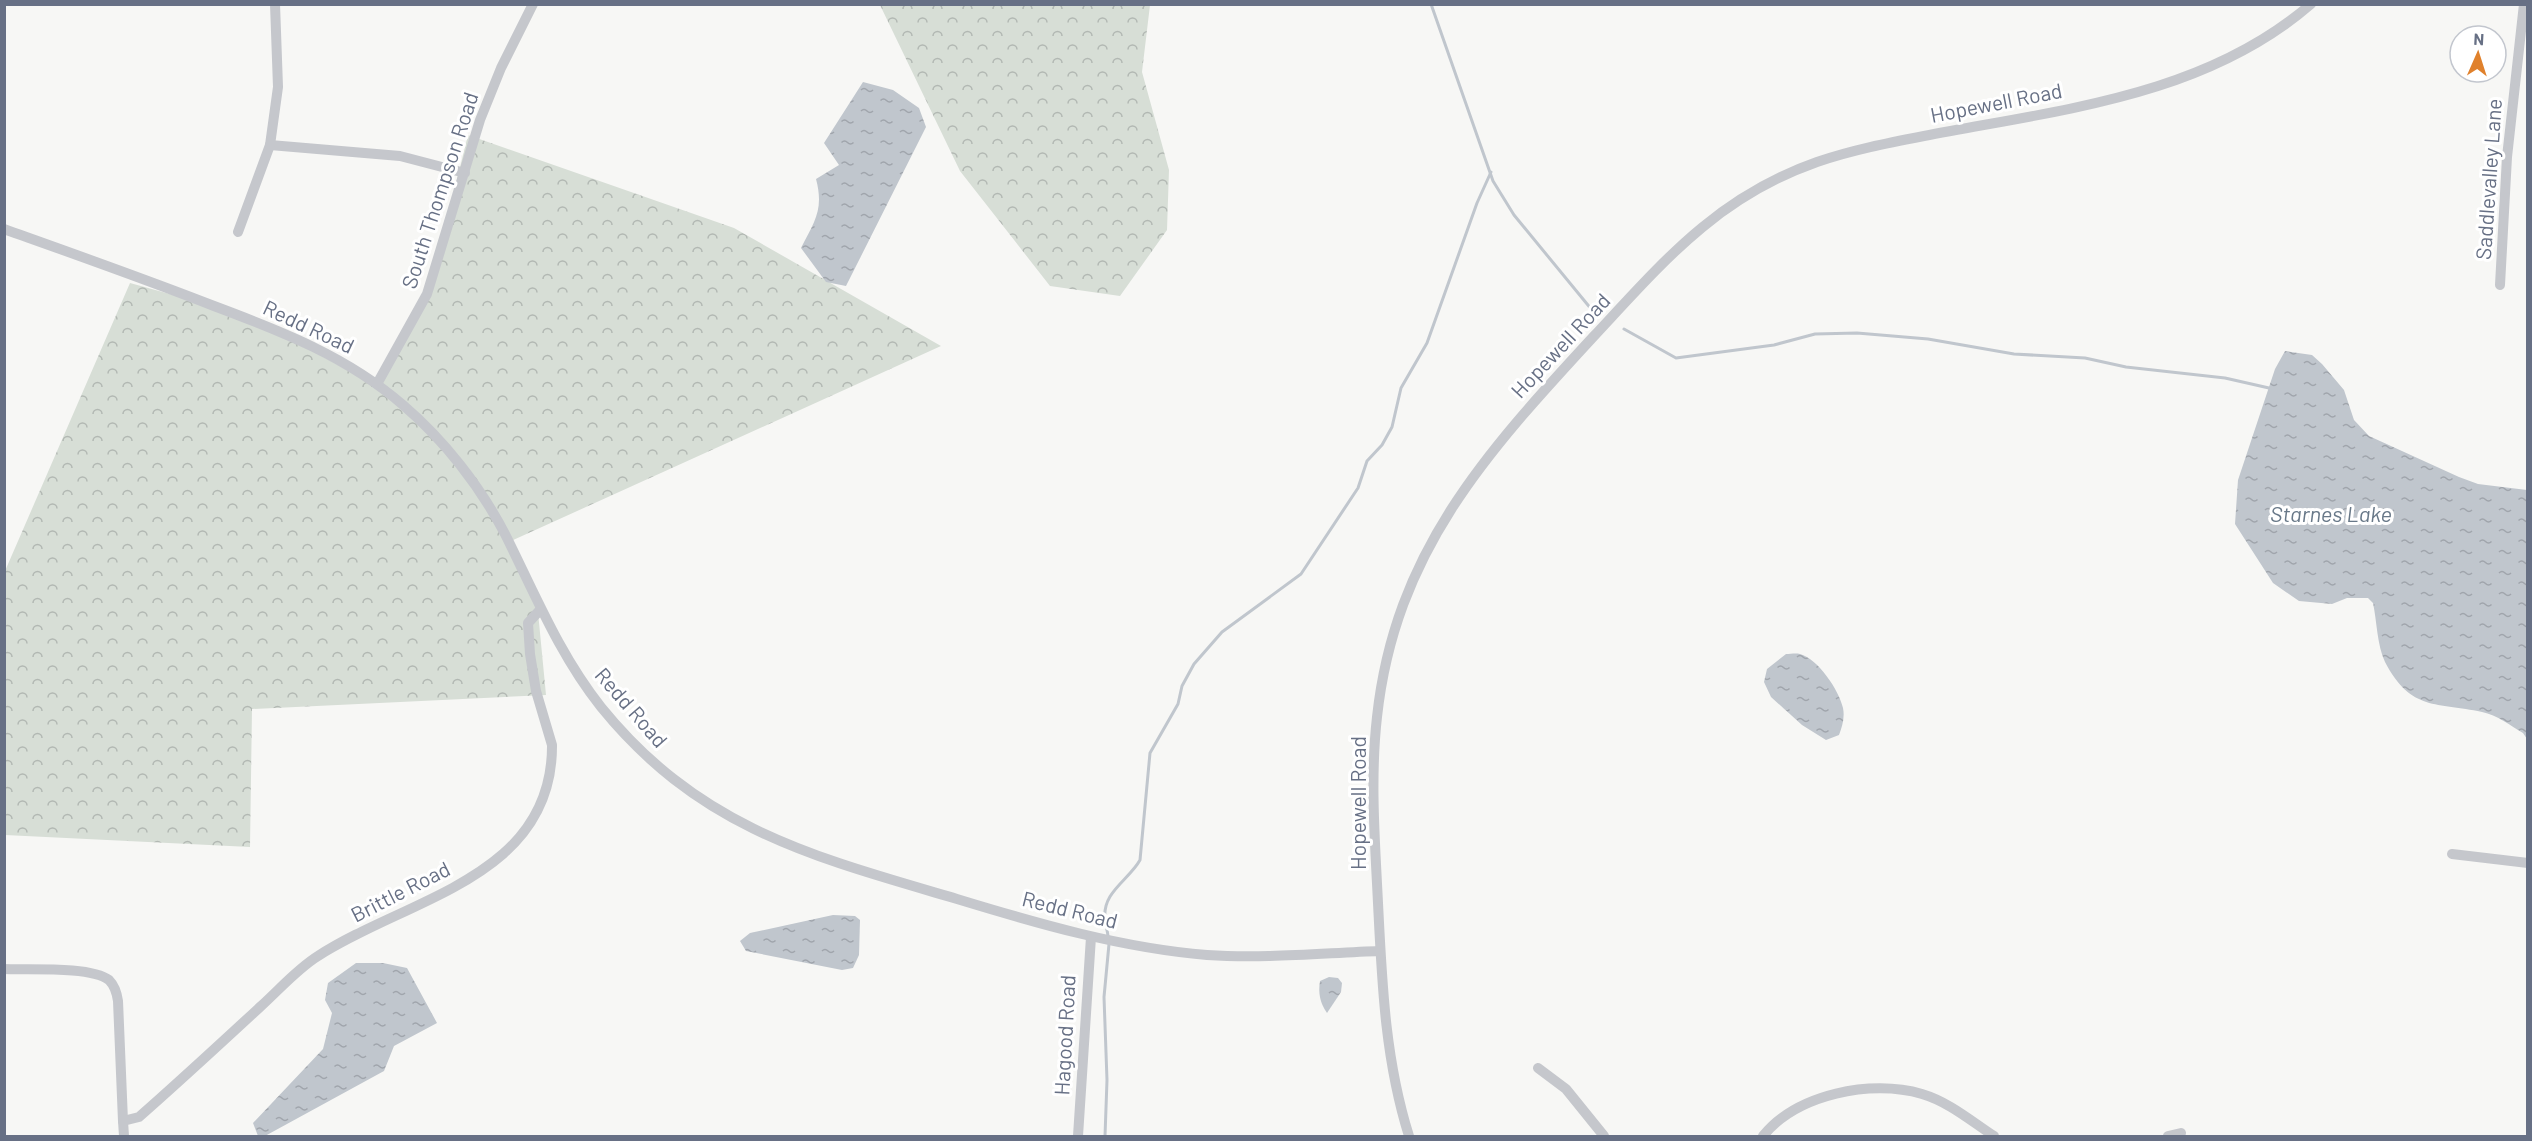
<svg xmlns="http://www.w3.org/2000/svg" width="2532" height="1141" font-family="Barlow,sans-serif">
	<defs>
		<pattern id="forest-crowns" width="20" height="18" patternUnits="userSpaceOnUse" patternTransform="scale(1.5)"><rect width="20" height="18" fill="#d7ded6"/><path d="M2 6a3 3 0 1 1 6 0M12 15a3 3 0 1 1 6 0" fill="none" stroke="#b2b8b3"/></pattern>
		<pattern id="water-ripples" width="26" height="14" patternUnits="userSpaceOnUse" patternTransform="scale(1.5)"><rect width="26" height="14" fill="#c0c6cd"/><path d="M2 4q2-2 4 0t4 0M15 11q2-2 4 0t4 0" fill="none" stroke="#a0a5ac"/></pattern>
	</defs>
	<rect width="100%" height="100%" fill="#f7f7f5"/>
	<g fill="url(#forest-crowns)">
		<path d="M880 5H1150L1142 72 1169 170 1167 230 1120 296 1050 286 960 171Z"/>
		<path d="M468 135 734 228 941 346 511 541 538 612 546 695 252 709 250 847 5 835V571L130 283 246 315 375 385 434 272Z"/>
	</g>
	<g fill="url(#water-ripples)">
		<path d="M863 82 893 90 919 108 926 127 846 286 826 282 801 248C815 221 824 209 816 179L839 165 824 143Z"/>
		<path d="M2285 351 2312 355 2322 364 2344 390 2354 420 2369 436 2459 477 2478 484 2527 490V739L2523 733C2511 726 2497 715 2482 712 2437 702 2411 712 2385 662 2377 645 2377 622 2373 603L2368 598H2347L2332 604 2299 601 2273 583 2235 524 2238 480 2275 369Z"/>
		<path d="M1786 654C1790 654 1796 653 1800 654 1818 659 1839 690 1843 708 1845 718 1842 727 1839 735L1826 740 1802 725 1771 697 1764 682 1767 669Z"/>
		<path d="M833 915 855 916 860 920 859 955 853 968 842 970 746 951 740 941 750 933Z"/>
		<path d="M356 963H383L407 968 437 1023 394 1046 384 1071 265 1136H258L253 1123 323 1049 332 1013 325 1000 328 983Z"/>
		<path d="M1329 977 1338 978 1342 983 1341 992 1327 1013C1320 1003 1318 993 1320 981Z"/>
	</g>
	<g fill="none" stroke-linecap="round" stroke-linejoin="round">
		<g stroke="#c0c6cd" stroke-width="3">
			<path d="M1431 4 1493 181 1514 215 1592 310"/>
			<path d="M1624 329 1676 358 1774 345 1815 334 1857 333 1928 339 2014 354 2085 358 2126 367 2225 378 2269 388"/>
			<path d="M1108 937C1108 931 1105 925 1105 919 1102 892 1129 880 1140 860L1150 753 1178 704 1182 686 1194 664 1222 632 1301 574 1358 488 1367 461 1382 445 1392 427 1401 388 1427 343 1477 203 1491 172"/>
			<path d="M1105 1136 1107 1080 1104 997 1109 944"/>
		</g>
		<g stroke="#c5c7cc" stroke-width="10">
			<path d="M270 145 400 156 465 173"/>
			<path d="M4 229C74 254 145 279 214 306 281 331 348 357 403 405 444 440 480 486 505 534 535 594 559 654 601 707 700 829 814 857 957 899 1039 924 1122 948 1207 955 1264 959 1323 953 1380 951"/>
			<path d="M238 232 270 145 278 87 275 4"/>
			<path d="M2500 285 2507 157 2524 4"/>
			<path d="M377 384 427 294 480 120 501 68 533 4"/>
			<path d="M2452 854 2528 863"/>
			<path d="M4 969C29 970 91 966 109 980 115 986 117 994 118 1001L123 1121"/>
			<path d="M1538 1068 1566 1089 1604 1136"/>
			<path d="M124 1136 123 1121 139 1117C180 1081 220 1044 260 1007 279 990 297 969 318 956 407 898 553 878 552 745L536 691 530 654 528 623 540 610"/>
			<path d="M1078 1136 1091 937"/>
			<path d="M1409 1136C1385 1060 1382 983 1378 903 1375 841 1370 779 1377 717 1395 552 1486 453 1594 336 1663 262 1717 197 1817 162 1852 150 1888 143 1924 136 2057 110 2204 97 2311 4"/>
			<path d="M1763 1136C1797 1094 1871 1079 1922 1094 1949 1102 1971 1121 1994 1136"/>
			<path d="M2168 1136 2181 1133"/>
		</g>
	</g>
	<g text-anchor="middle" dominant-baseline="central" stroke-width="6" stroke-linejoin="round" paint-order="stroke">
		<g font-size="21" fill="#677085" stroke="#fff">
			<text transform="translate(1996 102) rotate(-11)">Hopewell Road</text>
			<text transform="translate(2488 179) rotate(-86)">Saddlevalley Lane</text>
			<text transform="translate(439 190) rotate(-72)">South Thompson Road</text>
			<text transform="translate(309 326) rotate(25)">Redd Road</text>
			<text transform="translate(1560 345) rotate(-47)">Hopewell Road</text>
			<text transform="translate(632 707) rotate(49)">Redd Road</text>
			<text transform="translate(1357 803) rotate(-90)">Hopewell Road</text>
			<text transform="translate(400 891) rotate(-27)">Brittle Road</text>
			<text transform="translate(1070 909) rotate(14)">Redd Road</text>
			<text transform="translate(1064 1035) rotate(-87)">Hagood Road</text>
		</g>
		<g font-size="22" font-style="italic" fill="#687888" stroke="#fff">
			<text x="2331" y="513">Starnes Lake</text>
		</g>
	</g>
	<rect width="2532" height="1141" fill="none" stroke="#677085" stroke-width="12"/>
	<g transform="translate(2478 54) rotate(3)"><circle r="28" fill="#ffffff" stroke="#c2c6ce" stroke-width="1.5"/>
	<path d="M0-4.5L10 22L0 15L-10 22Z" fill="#e0812c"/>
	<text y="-9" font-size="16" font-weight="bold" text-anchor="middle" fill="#677085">N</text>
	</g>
</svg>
